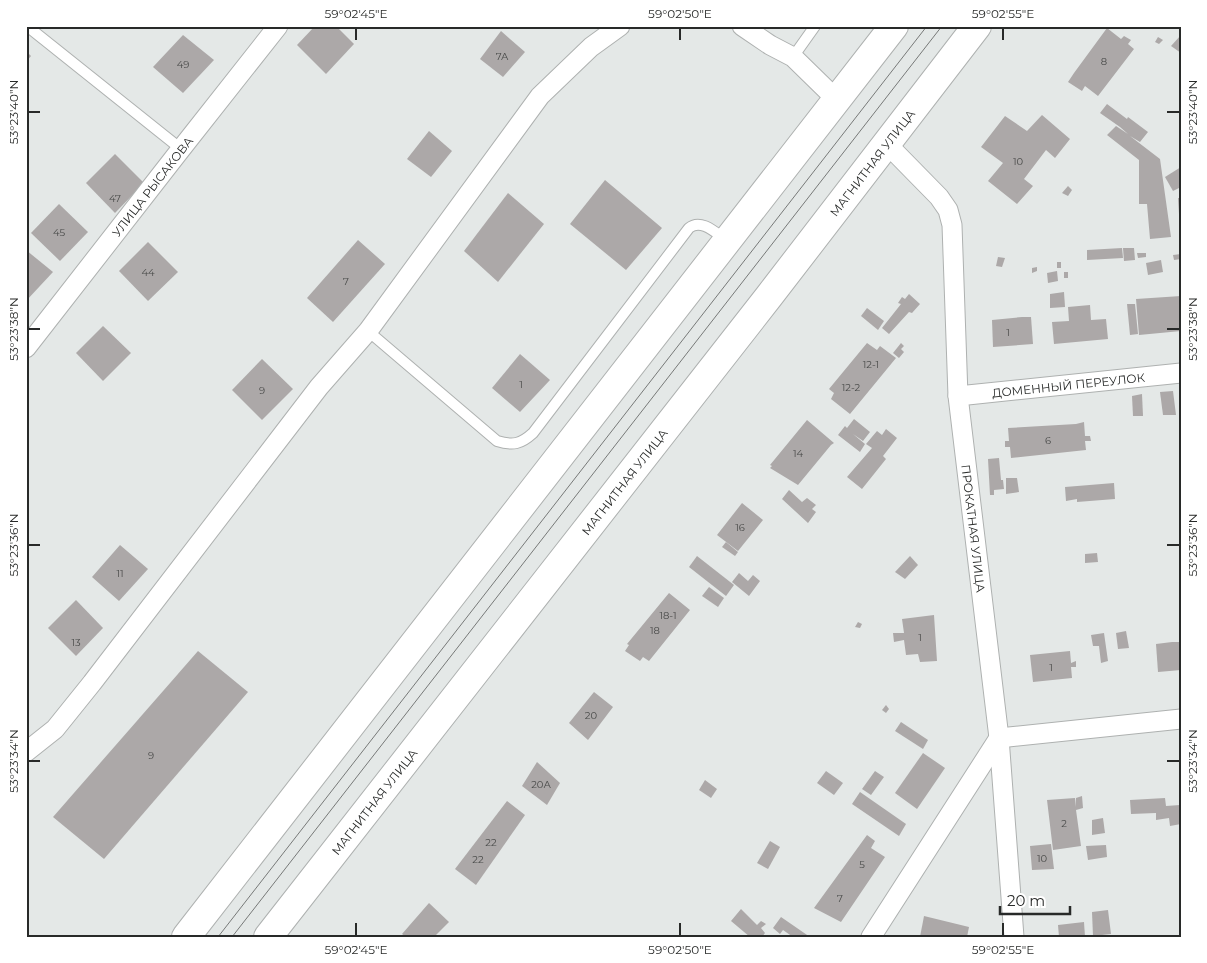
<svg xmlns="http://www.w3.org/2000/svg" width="1207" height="963" font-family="Montserrat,sans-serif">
	<rect width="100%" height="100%" fill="#e4e8e7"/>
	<g fill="#aca8a8">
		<path d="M315 26H336L354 44 326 74 297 45Z"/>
		<path d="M1107 28 1121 39 1124 36 1131 40 1128 44 1134 49 1098 96 1085 86 1082 91 1068 82 1074 73Z"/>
		<path d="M501 31 525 52 503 77 480 59Z"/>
		<path d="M183 35 214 60 183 93 153 67Z"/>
		<path d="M1181 35V53L1171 46Z"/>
		<path d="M1158 37 1163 40 1159 44 1155 42Z"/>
		<path d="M26 51 31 56 26 62Z"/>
		<path d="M1107 104 1127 119 1128 117 1148 132 1140 142 1130 136 1160 159 1171 237 1150 239 1147 204H1139V160L1107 135 1116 126 1128 134 1120 127 1100 113Z"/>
		<path d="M1042 115 1070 139 1055 158 1046 150 1024 179 1033 186 1017 204 988 181 1003 163 981 147 1005 116 1027 131Z"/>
		<path d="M429 131 452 151 431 177 407 159Z"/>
		<path d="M115 154 144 183 115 213 86 183Z"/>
		<path d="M1181 167V187L1173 191 1165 177Z"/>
		<path d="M605 180 662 228 626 270 570 224Z"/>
		<path d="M1068 186 1072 190 1068 196 1062 193Z"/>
		<path d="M508 193 544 224 498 282 464 251Z"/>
		<path d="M1178 198H1181V214H1179Z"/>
		<path d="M59 204 88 232 60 261 31 233Z"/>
		<path d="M358 240 385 264 333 322 307 298Z"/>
		<path d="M148 242 178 272 148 301 119 271Z"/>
		<path d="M1122 248 1123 258 1087 260V250Z"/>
		<path d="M1123 248H1134L1135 260 1124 261Z"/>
		<path d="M26 250 53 272 26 301Z"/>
		<path d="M1137 253H1146V257L1138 258Z"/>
		<path d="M1181 254V259L1174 260 1173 255Z"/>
		<path d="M998 257 1005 258 1002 267 996 266Z"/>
		<path d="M1161 260 1163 272 1148 275 1146 263Z"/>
		<rect x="1057" y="262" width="4" height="6"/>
		<path d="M1037 267V271L1032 273V268Z"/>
		<path d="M1057 271 1058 281 1048 283 1047 273Z"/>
		<rect x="1064" y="272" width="4" height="6"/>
		<path d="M1064 292 1065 307 1050 308V294Z"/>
		<path d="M909 294 920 304 912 313 909 312 889 334 882 328 901 304 898 303 902 297 905 299Z"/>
		<path d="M1181 296V331L1139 335 1136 299Z"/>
		<path d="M1127 304H1135L1138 334 1130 335Z"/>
		<path d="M1090 305 1091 320 1106 319 1108 339 1054 344 1052 322 1069 321 1068 307Z"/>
		<path d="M867 308 884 321 878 330 861 316Z"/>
		<path d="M1022 317H1031L1033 344 993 347 992 320Z"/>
		<path d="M103 326 131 353 103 381 76 353Z"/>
		<path d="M867 343 877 350 880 346 896 358 850 414 831 399 834 393 829 389Z"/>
		<path d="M901 343 904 346 901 349 904 352 899 358 893 353Z"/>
		<path d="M520 354 550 380 520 412 492 388Z"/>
		<path d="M262 359 293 389 262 420 232 390Z"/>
		<path d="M1173 391 1176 415H1163L1160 392Z"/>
		<path d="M1142 394 1143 416H1133L1132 396Z"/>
		<path d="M854 419 870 432 863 441 853 434 865 444 860 452 838 435 845 426 847 428Z"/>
		<path d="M807 420 834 443 831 445 798 485 770 468 772 466 770 465Z"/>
		<path d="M1084 422 1085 436H1090L1091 441H1085L1086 450 1011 458 1010 447H1005V441H1009L1008 428 1076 424Z"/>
		<path d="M886 429 897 438 883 456 886 459 862 489 847 477 872 448 866 444 877 431 882 435Z"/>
		<path d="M999 458 1001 480H1003L1004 489 994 490V495H990L988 459Z"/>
		<path d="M1006 478H1017L1019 492 1006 494Z"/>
		<path d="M1114 483 1115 499 1077 502V499L1066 501 1065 487Z"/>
		<path d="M789 490 802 502 807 498 816 505 812 509 816 512 808 523 782 499Z"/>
		<path d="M742 503 763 520 738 551 717 535Z"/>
		<path d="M726 542 738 552 735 556 722 547Z"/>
		<path d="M120 545 148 569 119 601 92 577Z"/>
		<path d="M1097 553 1098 562 1085 563V554Z"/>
		<path d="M697 556 734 585 726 596 689 567Z"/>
		<path d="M910 556 918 565 905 579 895 572Z"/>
		<path d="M739 573 748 581 753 575 760 581 749 596 732 582Z"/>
		<path d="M709 587 724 598 718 607 702 596Z"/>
		<path d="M669 593 690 610 649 661 643 657 640 661 625 651 629 645 627 644Z"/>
		<path d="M76 600 103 628 76 656 48 628Z"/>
		<path d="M934 615 937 661 920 662 918 654 906 655 904 640 894 642 893 633H904L902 619Z"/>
		<path d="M858 622 862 624 860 628 855 627Z"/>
		<path d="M1126 631 1129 648 1118 649 1116 633Z"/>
		<path d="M1104 633 1108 661 1101 663 1099 646H1093L1091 635Z"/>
		<path d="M1172 642H1181V670L1158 672 1156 644Z"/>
		<path d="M198 651 248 692 104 859 53 817Z"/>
		<path d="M1070 651 1071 663 1076 661V667H1071L1072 678 1033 682 1030 655Z"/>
		<path d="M594 692 613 707 588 740 569 723Z"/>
		<path d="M886 705 889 709 886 713 882 710Z"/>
		<path d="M901 722 928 740 923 749 895 731Z"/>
		<path d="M923 753 945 768 917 809 895 793Z"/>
		<path d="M537 762 560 783 547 805 522 786Z"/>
		<path d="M826 771 843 783 834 795 817 783Z"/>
		<path d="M875 771 884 777 871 795 862 789Z"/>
		<path d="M705 780 717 789 711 798 699 790Z"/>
		<path d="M860 792 906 824 899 836 852 804Z"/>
		<path d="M1082 796 1083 808 1076 810 1081 846 1053 850 1047 800 1075 798 1076 807V798Z"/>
		<path d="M1165 798 1166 806 1180 805 1181 824 1170 826 1169 818 1156 820V813L1131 814 1130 800Z"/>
		<path d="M507 801 525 815 476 885 455 869Z"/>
		<path d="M1103 818 1105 833 1092 835V820Z"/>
		<path d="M867 835 875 841 871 848 885 857 841 922 814 908Z"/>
		<path d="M770 841 780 847 768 869 757 863Z"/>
		<path d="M1051 844 1054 869 1032 870 1030 846Z"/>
		<path d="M1106 845 1107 857 1088 860 1086 846Z"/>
		<path d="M429 903 449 922 434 937H406L402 934Z"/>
		<path d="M741 909 757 925 761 921 766 924 761 928 765 933 762 937H750L731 921Z"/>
		<path d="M1108 910 1111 934 1093 936 1092 912Z"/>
		<path d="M924 916 969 927 967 937H920Z"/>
		<path d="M781 917 810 937H793L783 930 780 934 773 928Z"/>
		<path d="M1084 922 1085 937H1059L1058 925Z"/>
	</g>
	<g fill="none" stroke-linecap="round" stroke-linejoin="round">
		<defs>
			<g id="service">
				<path d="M27 26 181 149"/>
				<path d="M793 57 815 26"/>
				<path d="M368 331 497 441C513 446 521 444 533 433L689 228C701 218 716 233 726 240"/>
			</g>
			<g id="minor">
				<path d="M742 26 770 45 793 57 837 100"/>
				<path id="s1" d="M887 144 939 197 948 210 952 225 958 396 999 738 1014 937"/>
				<path id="s2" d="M26 348 181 149 278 26"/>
				<path id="s3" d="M958 396 1181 373"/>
				<path d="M26 752 55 729 92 683 319 387 368 331 540 96 591 47 620 26"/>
				<path d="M871 937 999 738 1181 719"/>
			</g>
			<g id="primary">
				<path d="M186 937 894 26"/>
				<path id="s4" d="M268 937 770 295 977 26"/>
			</g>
		</defs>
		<use href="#service" stroke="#aeb1b0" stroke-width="12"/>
		<use href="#minor" stroke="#aeb1b0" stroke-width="21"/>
		<use href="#primary" stroke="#aeb1b0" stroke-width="30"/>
		<use href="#service" stroke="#fff" stroke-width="10"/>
		<use href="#minor" stroke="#fff" stroke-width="19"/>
		<use href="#primary" stroke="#fff" stroke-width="28"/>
		<g stroke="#777978" stroke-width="1">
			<path d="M218 937 927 26"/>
			<path d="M232 937 942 26"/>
		</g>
	</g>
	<path fill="none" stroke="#282a29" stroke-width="2" d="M356 28V40M680 28V40M1003 28V40M28 112H40M1167 112H1180M28 329H40M1167 329H1180M28 545H40M1167 545H1180M28 761H40M1167 761H1180M356 923V936M680 923V936M1003 923V936"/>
	<g text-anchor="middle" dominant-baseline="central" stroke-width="4" stroke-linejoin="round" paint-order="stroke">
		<g font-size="10" fill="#494a49">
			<text x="502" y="56">7А</text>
			<text x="1104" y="61">8</text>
			<text x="183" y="64">49</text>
			<text x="1018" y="161">10</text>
			<text x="115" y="198">47</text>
			<text x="59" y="232">45</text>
			<text x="148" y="272">44</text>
			<text x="346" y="281">7</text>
			<text x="1008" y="332">1</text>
			<text x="871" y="364">12-1</text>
			<text x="521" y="384">1</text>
			<text x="851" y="387">12-2</text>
			<text x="262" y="390">9</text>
			<text x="1048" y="440">6</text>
			<text x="798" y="453">14</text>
			<text x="740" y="527">16</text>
			<text x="120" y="573">11</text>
			<text x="668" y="615">18-1</text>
			<text x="655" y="630">18</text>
			<text x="920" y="637">1</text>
			<text x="76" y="642">13</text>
			<text x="1051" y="667">1</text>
			<text x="591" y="715">20</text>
			<text x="151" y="755">9</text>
			<text x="541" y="784">20А</text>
			<text x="1064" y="823">2</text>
			<text x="491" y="842">22</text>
			<text x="1042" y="858">10</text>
			<text x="478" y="859">22</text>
			<text x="862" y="864">5</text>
			<text x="840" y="898">7</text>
		</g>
		<g font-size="12" fill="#282a29" stroke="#fff">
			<text stroke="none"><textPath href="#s4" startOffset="982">МАГНИТНАЯ УЛИЦА</textPath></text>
			<text stroke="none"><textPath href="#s2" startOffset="205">УЛИЦА РЫСАКОВА</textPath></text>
			<text stroke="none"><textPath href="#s3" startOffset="111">ДОМЕННЫЙ ПЕРЕУЛОК</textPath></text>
			<text stroke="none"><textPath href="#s4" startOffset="578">МАГНИТНАЯ УЛИЦА</textPath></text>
			<text stroke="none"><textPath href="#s1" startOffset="410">ПРОКАТНАЯ УЛИЦА</textPath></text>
			<text stroke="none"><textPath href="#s4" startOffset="172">МАГНИТНАЯ УЛИЦА</textPath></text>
		</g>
	</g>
	<rect width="1207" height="963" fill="none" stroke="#ffffff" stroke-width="55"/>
	<path d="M1000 906v8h70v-8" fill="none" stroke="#282a29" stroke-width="2.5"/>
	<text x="1007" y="906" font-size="15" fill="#282a29" stroke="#ffffff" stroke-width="4" paint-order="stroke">20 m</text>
	<rect x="28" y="28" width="1152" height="908" fill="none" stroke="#282a29" stroke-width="2"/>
	<g font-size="12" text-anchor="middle" fill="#282a29">
		<text x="356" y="18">59°02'45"E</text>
		<text x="680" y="18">59°02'50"E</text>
		<text x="1003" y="18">59°02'55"E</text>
		<text transform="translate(14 112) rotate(-90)" y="4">53°23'40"N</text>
		<text transform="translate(1193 112) rotate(-90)" y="4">53°23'40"N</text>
		<text transform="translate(14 329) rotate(-90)" y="4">53°23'38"N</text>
		<text transform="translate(1193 329) rotate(-90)" y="4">53°23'38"N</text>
		<text transform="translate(14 545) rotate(-90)" y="4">53°23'36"N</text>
		<text transform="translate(1193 545) rotate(-90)" y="4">53°23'36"N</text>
		<text transform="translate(14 761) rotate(-90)" y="4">53°23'34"N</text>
		<text transform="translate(1193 761) rotate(-90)" y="4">53°23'34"N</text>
		<text x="356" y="954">59°02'45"E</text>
		<text x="680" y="954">59°02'50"E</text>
		<text x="1003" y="954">59°02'55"E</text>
	</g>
</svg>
